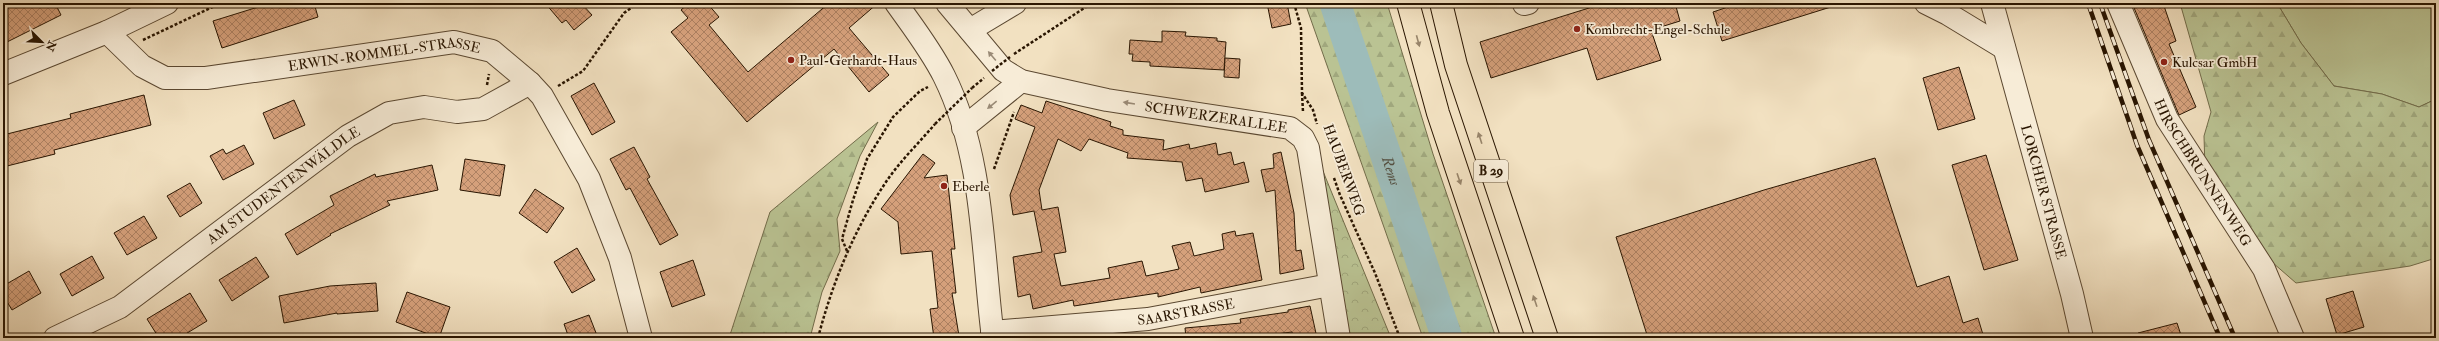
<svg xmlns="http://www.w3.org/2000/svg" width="2439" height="341" font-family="'IM FELL Double Pica',serif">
	<defs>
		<pattern id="forest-firs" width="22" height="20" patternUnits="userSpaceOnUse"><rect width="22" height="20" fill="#bac393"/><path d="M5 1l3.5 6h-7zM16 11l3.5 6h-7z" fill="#a0a77d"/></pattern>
		<pattern id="park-crowns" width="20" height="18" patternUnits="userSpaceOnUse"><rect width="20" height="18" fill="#bac393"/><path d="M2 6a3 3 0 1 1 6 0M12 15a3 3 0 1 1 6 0" fill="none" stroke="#a0a77d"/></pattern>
		<pattern id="building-cross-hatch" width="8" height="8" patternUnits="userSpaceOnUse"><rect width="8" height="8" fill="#d5a07b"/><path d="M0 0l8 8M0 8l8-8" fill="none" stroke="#ad8162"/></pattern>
	</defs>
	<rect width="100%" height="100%" fill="#f2e1c1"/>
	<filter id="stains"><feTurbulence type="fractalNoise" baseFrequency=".005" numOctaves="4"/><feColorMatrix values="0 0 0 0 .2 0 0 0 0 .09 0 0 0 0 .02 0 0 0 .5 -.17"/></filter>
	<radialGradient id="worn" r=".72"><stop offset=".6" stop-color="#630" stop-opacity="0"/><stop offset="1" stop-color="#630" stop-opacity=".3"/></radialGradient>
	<path fill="#bac393" stroke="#726c4a" d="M2277 3H2436V99L2419 107 2382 94 2334 86 2301 43Z"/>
	<g fill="url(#forest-firs)" stroke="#726c4a">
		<path d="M1305 3H1387L1433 154 1496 338H1423Z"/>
		<path d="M2180 3H2277L2301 43 2334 86 2382 94 2419 107 2436 99V258L2410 266 2296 283 2257 249 2205 169 2204 136 2211 112Z"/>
		<path d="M878 122 860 156 837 219 840 251 822 292 810 338H729L770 212Z"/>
	</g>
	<path fill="url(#park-crowns)" stroke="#726c4a" d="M1316 154 1391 338H1349Z"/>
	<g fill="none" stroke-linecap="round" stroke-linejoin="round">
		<path stroke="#9dbcba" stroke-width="31" id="s1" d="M1335 3 1447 338"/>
	</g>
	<g fill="url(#building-cross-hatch)" stroke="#291501">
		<path d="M14 3H55L61 15 3 44V8Z"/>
		<path d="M271 3H314L318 17 222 48 213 21Z"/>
		<path d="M545 3H581L592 15 574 30 566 20 562 23Z"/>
		<path d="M689 3H707L719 17 709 25 748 72 829 3H878L849 28 889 75 869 92 834 49 747 122 671 32 688 18 681 10Z"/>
		<path d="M1267 3H1287L1291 24 1272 28Z"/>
		<path d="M1605 3H1675L1680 21 1651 30 1661 60 1597 80 1587 48 1491 78 1480 42Z"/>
		<path d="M1740 3H1833L1834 6 1722 41 1713 12Z"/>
		<path d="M2132 3H2163L2176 41 2169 44 2196 107 2179 115Z"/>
		<path d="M1162 31 1186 32 1185 36 1217 38V41L1226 42 1224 70 1150 66V62L1132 61 1133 54H1129L1130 40 1162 42Z"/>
		<path d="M1225 58 1240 59 1239 78 1224 77Z"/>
		<path d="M1959 67 1975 119 1938 130 1923 78Z"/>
		<path d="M594 83 615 122 592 135 571 96Z"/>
		<path d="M144 95 151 125 54 150 55 154 3 167V135L71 118 70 114Z"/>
		<path d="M294 100 305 125 274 139 263 113Z"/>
		<path d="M1046 101 1111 122 1110 126 1123 130V135L1164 140 1163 150 1189 144 1190 149 1216 143 1218 155 1231 152 1234 165 1244 162 1249 182 1205 192 1202 178 1186 181 1182 162 1127 158 1128 153 1089 139 1081 151 1058 139 1039 190 1042 210 1058 207 1066 252 1054 254 1061 286 1110 278 1108 268 1142 261 1146 276 1179 269 1172 246 1190 242 1194 256 1224 249 1222 234 1235 231 1236 236 1253 233 1262 280 1201 293 1200 287 1158 297V293L1074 306 1073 300 1033 309 1030 294 1018 297 1013 257 1042 252 1034 211 1013 215 1010 195 1035 127 1015 119 1021 105 1042 113Z"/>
		<path d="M244 145 254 164 223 180 210 156 223 149 226 154Z"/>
		<path d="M634 147 650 177 647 179 678 235 660 245 630 188 626 190 610 159Z"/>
		<path d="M1281 152 1294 213 1296 251 1301 250 1304 269 1280 274 1275 190 1266 192 1261 170 1274 168 1273 154Z"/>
		<path d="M923 154 935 163 924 178 947 175 955 249H951L956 293H952L959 336 934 338 930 309 938 308 932 251 901 254 898 222 881 209Z"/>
		<path d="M1986 155 2018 260 1984 270 1952 165Z"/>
		<path d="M1875 158 1917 287 1949 276 1963 323 1978 318 1984 338H1648L1616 237 1764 190Z"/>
		<path d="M465 159 505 165 500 196 460 190Z"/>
		<path d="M432 165 438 190 387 201 390 205 330 234 331 235 297 255 285 234 334 205 330 196 375 174 376 177Z"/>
		<path d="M190 183 202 203 180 217 167 196Z"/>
		<path d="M535 189 564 208 547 233 519 213Z"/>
		<path d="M144 216 157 238 127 255 114 233Z"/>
		<path d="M577 248 595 280 572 293 554 262Z"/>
		<path d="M92 256 104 278 72 296 60 274Z"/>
		<path d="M256 257 269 277 232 301 219 280Z"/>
		<path d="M693 260 705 295 672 307 660 272Z"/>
		<path d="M29 271 41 293 12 310 3 295V286Z"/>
		<path d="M376 283 378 311 337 314V313L284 323 279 296 330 286Z"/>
		<path d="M2353 291 2364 327 2337 335 2326 299Z"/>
		<path d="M407 292 450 307 439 338 396 322Z"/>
		<path d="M190 293 207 321 179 338H159L147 319Z"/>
		<path d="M1310 306 1317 338H1293L1292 332 1245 338H1186L1185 328 1241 323 1240 319 1288 312V310Z"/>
		<path d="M589 315 598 338H569L564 324Z"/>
		<path d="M2177 323 2182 338H2139L2138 333Z"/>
	</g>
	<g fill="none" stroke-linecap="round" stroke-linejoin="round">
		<defs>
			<g id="minor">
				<path d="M896 3C913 27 931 50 944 76 984 156 982 252 993 338"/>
				<path id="s2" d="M947 3 1003 70 1021 81 1107 100 1290 128 1303 138 1308 148 1339 338"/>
				<path d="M1926 3 1948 14 2004 48"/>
				<path id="s3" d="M1992 3 2072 294 2082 338"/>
				<path id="s4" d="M2118 3 2167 119 2264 269 2293 338"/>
				<path d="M1524 4 1528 3"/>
				<path d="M970 30 1015 3"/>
				<path id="s5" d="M107 32 142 66 165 78H206L454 42 492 51 530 83 542 96 589 179 620 258 641 338"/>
				<path d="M3 74 107 32 167 3"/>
				<path d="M963 128 1021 81"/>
				<path id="s6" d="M992 332 1148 319 1330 285"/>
				<path id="s7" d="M55 338 120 307 348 136 389 113 424 107 457 112 483 109 530 83"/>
			</g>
			<g id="highway">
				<path d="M1408 3 1438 113 1513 338"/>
				<path d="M1441 3 1456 65 1547 338"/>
			</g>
		</defs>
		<use href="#minor" stroke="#5b4831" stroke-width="24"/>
		<use href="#highway" stroke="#291501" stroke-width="24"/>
		<g stroke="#291501" stroke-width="2.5" stroke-dasharray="3 2" stroke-linecap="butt">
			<path d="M1294 3 1301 28 1302 93 1313 110 1317 124"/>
			<path d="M143 40 221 3"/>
			<path d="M1014 54 1092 3"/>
			<path d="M487 85 489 74"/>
			<path d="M558 86 583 71 624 13 638 3"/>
			<path d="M972 88 984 78"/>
			<path d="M1302 93 1303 112"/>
			<path d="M994 169 1014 112"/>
			<path d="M1334 178 1340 195 1375 273 1400 338"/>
			<path d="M847 251 842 239 853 200 867 159 893 117 920 91 928 87"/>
			<path d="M818 338C832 284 853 232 884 185 898 163 918 144 935 124"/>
		</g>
		<use href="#minor" stroke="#f7ecd7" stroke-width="22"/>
		<use href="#highway" stroke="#f2e1c1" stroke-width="22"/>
		<defs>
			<g id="rail">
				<path d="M2088 3 2137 145 2220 338"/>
				<path d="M2100 3 2149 140 2235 338"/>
			</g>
		</defs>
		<use href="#rail" stroke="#291501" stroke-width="4.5"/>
		<use href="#rail" stroke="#f7ecd7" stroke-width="3" stroke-dasharray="9" stroke-linecap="butt"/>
		<g stroke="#291501" stroke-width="2.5" stroke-dasharray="3 2" stroke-linecap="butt">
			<path d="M992 71 1010 57"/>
			<path d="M935 124 972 88"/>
		</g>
	</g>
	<defs><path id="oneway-solid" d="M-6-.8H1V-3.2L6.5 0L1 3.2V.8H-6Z"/></defs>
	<g fill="#98856b">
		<use href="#oneway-solid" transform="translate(1418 41) rotate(75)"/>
		<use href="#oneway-solid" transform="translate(1480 138) rotate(-108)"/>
		<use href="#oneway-solid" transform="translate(1459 179) rotate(71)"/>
		<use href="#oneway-solid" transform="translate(1535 301) rotate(-109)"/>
	</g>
	<g fill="#9a8b77">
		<use href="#oneway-solid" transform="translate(992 56) rotate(-130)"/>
		<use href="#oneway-solid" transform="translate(1129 103) rotate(-171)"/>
		<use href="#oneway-solid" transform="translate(992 105) rotate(141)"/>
	</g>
	<g fill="#8f2418" stroke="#f7ecd7" stroke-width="1.5">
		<circle cx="1577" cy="29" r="4"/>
		<circle cx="791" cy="60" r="4"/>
		<circle cx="2164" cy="62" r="4"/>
		<circle cx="944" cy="186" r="4"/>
	</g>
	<g text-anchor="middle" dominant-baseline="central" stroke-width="3.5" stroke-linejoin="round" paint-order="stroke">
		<rect fill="#f7ecd7" stroke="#675641" stroke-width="1" x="1474" y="160" width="34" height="22" rx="3"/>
		<g font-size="13" font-weight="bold" fill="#291501">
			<text x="1491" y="171">B 29</text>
		</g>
		<g font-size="14" fill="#291501" stroke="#f7ecd7" text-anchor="start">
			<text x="1585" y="29">Kombrecht-Engel-Schule</text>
			<text x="799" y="60">Paul-Gerhardt-Haus</text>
			<text x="2172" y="62">Kulcsar GmbH</text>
			<text x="952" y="186">Eberle</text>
		</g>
		<g font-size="14" fill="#291501" stroke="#f7ecd7">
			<text stroke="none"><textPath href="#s5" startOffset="296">ERWIN-ROMMEL-STRASSE</textPath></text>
			<text stroke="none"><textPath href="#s2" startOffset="307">SCHWERZERALLEE</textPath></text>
			<text transform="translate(1344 170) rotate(70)">HAUBERWEG</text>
			<text stroke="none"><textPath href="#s4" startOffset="190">HIRSCHBRUNNENWEG</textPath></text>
			<text stroke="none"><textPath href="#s7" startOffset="276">AM STUDENTENWÄLDLE</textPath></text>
			<text stroke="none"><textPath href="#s3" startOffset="196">LORCHER STRASSE</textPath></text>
			<text stroke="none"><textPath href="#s6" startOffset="195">SAARSTRASSE</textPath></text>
		</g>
		<g font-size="15" font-style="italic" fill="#524f42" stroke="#f7ecd7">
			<text stroke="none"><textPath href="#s1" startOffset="177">Rems</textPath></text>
		</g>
	</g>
	<rect width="2439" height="341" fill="none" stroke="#f2e1c1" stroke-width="16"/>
	<rect x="4" y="4" width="2431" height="333" fill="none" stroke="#291501" stroke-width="2"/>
	<rect x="8" y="8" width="2423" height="325" fill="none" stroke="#291501"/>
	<g transform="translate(42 42) rotate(114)" stroke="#f7ecd7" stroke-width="3" paint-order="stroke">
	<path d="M0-3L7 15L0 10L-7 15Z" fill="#291501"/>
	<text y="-6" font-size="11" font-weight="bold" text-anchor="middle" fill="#291501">N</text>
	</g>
	<rect width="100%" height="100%" filter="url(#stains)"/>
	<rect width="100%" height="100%" fill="url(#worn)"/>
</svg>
